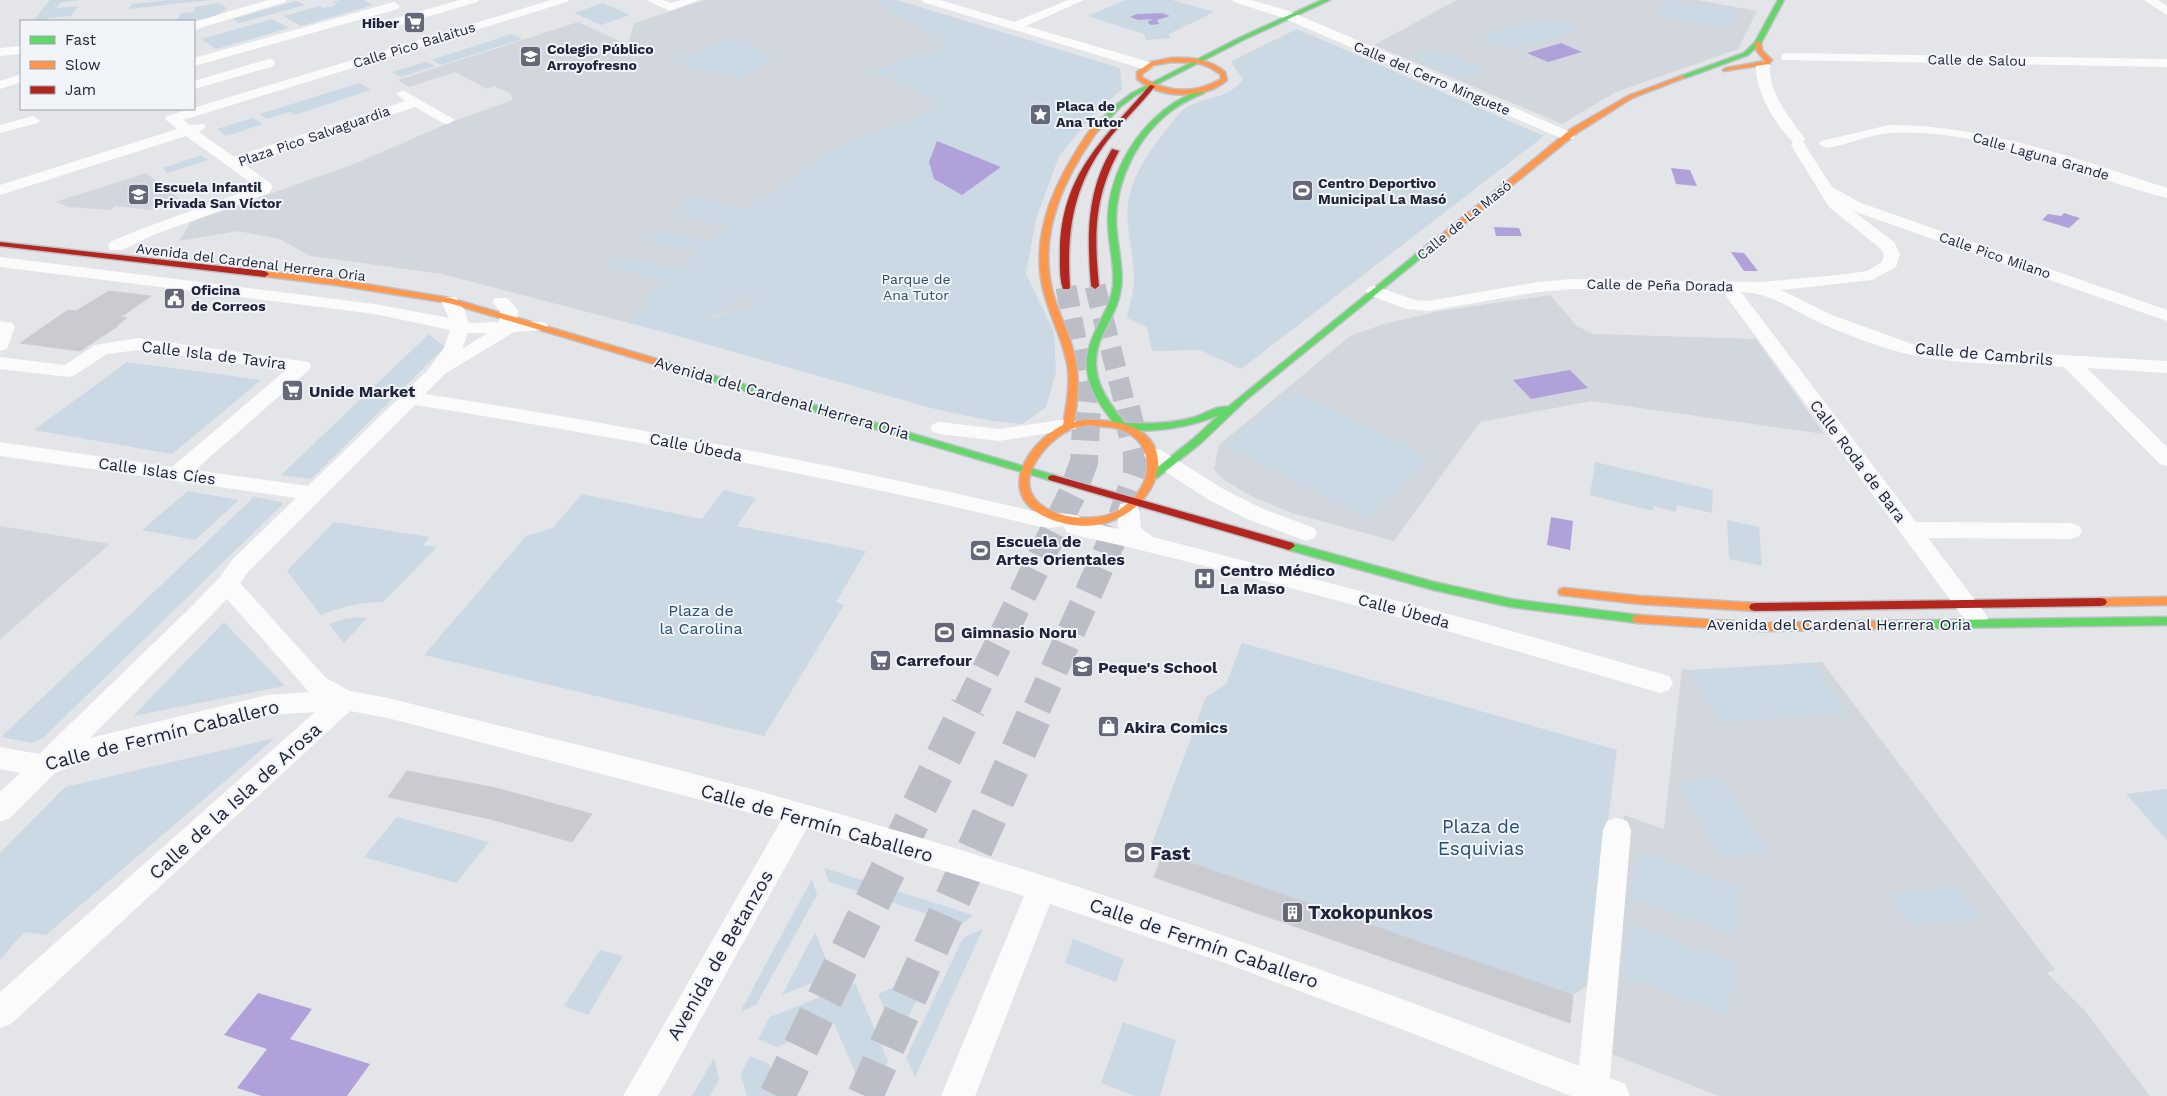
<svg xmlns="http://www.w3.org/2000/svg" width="2167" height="1096" font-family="'Work Sans',sans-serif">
	<rect width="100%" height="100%" fill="#e3e5e9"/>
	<g fill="#d2d6dd">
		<path d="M705 0H876L891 13 912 22 946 46 872 71 943 105 835 148 755 305 660 331 442 274 311 256 279 239 238 231 179 241 191 222 357 163 451 122 513 100 511 94 494 86 487 89 455 72 409 87 398 80 578 22 628 45 634 23Z"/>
		<path d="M1457 0H1697L1757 11 1738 49 1616 92 1562 124 1374 45Z"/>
		<path d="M146 173 181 200 151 210 115 206 110 210 69 207 55 202Z"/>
		<path d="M1550 295 1577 326 1593 334 1756 339 1824 434 1591 401 1480 422 1394 541 1292 513 1253 497 1224 480 1214 469 1219 445 1350 336 1384 324 1440 311Z"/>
		<path d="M0 526 110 544 0 639Z"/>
		<path d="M1822 662 2055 970 2047 973 2085 1011 2150 1096H1719L1601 1050 1624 815 1664 829 1682 669 1691 670Z"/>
	</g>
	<g fill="#cbd9e4" fill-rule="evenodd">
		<path d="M50 0H80L60 3 56 8 78 6 71 16 48 18 46 21H33Z"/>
		<path d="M170 0H211L128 9 132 4Z"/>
		<path d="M341 0H363L373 5 301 26 284 16 320 6 323 8 337 5 333 2Z"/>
		<path d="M876 0H897L1120 68 1122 89 1094 114 1059 156 1036 219 1026 274 1054 332 1056 372 1046 407 1023 424 992 421 935 409 628 322 649 302 640 301 665 280 603 266 616 255 678 269 698 251 639 239 651 229 710 241 728 227 670 214 691 197 749 209 835 148 943 105 871 71 946 46 912 22 891 13ZM749 292 755 305 707 319Z"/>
		<path d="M1125 0H1172L1214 12 1169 34 1170 38 1146 40 1144 34 1088 16Z"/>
		<path d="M1667 0H1670L1735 11 1727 28 1656 15Z"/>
		<path d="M296 1 305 5 239 23 233 19Z"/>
		<path d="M217 3 227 8C215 22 186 21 170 21H177L181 13 193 12 196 7Z"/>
		<path d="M603 3 630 15 601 25 574 13Z"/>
		<path d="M273 19 289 28 216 49 201 39Z"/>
		<path d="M1542 19 1560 20 1572 25 1573 30 1576 31C1551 39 1505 60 1483 39L1489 33Z"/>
		<path d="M1297 29 1544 136 1241 369 1200 350 1152 351 1147 327 1127 318C1129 306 1134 292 1134 280 1135 255 1125 230 1128 204 1132 171 1158 140 1178 115 1196 94 1227 103 1243 79L1233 65 1232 61Z"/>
		<path d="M512 34 522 39 441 65 431 60Z"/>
		<path d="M739 38 774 59 739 79 666 60Z"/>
		<path d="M1434 48 1487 70 1462 79 1410 56Z"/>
		<path d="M426 62 435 66 401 77 392 72Z"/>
		<path d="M359 83 371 90 294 115 289 112 267 119 260 114Z"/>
		<path d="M253 118 263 124 226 136 217 129Z"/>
		<path d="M201 155 208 160 167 173 163 168Z"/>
		<path d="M429 334 445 347 311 479 281 475Z"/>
		<path d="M127 362 261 380 172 454 34 430Z"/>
		<path d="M1290 391 1431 456 1367 519 1223 446Z"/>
		<path d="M1595 462 1713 490 1712 513 1677 505 1676 512 1654 506 1653 511 1590 495Z"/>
		<path d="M724 490 756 498 737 526 866 551 836 602 844 605 764 736 424 655 526 536 553 528 582 494 702 519Z"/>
		<path d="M188 491 239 500 195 540 142 530Z"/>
		<path d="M254 497 282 502V505L43 738 32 743 1 737Z"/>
		<path d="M1727 520 1759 527 1762 566 1729 559Z"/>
		<path d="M334 522 430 537 423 545 437 547 383 602C361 602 342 607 321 615L287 571Z"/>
		<path d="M360 617 367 618 344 643 329 624 345 619Z"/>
		<path d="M224 622 285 686 133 716Z"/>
		<path d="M1242 643 1617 750 1587 986 1573 995 1150 849 1206 697 1226 684Z"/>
		<path d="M1814 664 1848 715 1718 722 1691 670Z"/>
		<path d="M275 738 46 935 24 932 0 960V853L65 787Z"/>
		<path d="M1721 778 1768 852 1722 858 1677 783Z"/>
		<path d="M2167 789V840L2126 794Z"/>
		<path d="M397 817 489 842 456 883 364 857Z"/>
		<path d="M1638 851 1738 886 1734 935 1632 899Z"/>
		<path d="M824 868 973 915 961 925 829 882Z"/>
		<path d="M812 879 817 895 756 1005 740 1012Z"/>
		<path d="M1955 886 1979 918 1911 927 1889 895Z"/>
		<path d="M1629 923 1733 962 1729 1016 1622 976Z"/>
		<path d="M983 929 915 1077 906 1058 963 938Z"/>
		<path d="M815 932 832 975 782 995Z"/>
		<path d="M1073 939 1124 959 1116 982 1065 963Z"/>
		<path d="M600 950 623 956 588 1015 564 1006Z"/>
		<path d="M932 970 898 1038 878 994Z"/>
		<path d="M855 983 888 1061 877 1084 857 1077 834 1023 777 1047 758 1039 770 1017Z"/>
		<path d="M1123 1022 1176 1040 1160 1096H1136L1101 1083Z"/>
		<path d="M750 1056 769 1064 777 1096H747L741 1074Z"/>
		<path d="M714 1058 719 1079 710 1096H692Z"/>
	</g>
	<g fill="#b0a1db">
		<path d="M1162 13 1170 16 1157 20 1159 24 1151 25 1147 22 1153 19 1138 20 1130 17 1137 14Z"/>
		<path d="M1561 43 1582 52 1548 62 1527 53Z"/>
		<path d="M937 141 1001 167 962 195 934 179 929 162Z"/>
		<path d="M1671 168 1690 170 1697 186 1676 184Z"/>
		<path d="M2064 213 2080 218 2069 228 2042 220 2048 214 2061 216Z"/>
		<path d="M1494 227 1519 228 1522 236H1496Z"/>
		<path d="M1731 252 1744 253 1758 271H1744Z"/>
		<path d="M1570 370 1588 388 1531 399 1513 380Z"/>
		<path d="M1551 517 1573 521 1570 550 1547 545Z"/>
		<path d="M258 993 312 1009 290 1039 370 1064 347 1096H262L237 1088 267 1049 224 1035Z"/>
	</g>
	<g fill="#cacbd0" stroke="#cbced2">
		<path d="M109 291 151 296 121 317 127 318 116 326H118L80 351 20 343 68 310 76 311Z"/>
		<path d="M407 771 496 788 592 814 572 842 490 819 388 797Z"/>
		<path d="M1163 853 1573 995 1570 1023 1154 877Z"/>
	</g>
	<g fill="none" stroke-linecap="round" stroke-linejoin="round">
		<g stroke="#bcbec7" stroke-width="21" stroke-dasharray="21 11" stroke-linecap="butt">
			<path d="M1095 286 1126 409"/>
			<path d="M1066 287 1087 398 1086 409"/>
		</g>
		<g stroke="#bcbec7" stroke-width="28" stroke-dasharray="28 14" stroke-linecap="butt">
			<path d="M967 708 1072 494 1084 462 1087 408"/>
			<path d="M1037 708 1121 520 1137 473V453L1126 408"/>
		</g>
		<g stroke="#bcbec7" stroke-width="36" stroke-dasharray="36 18" stroke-linecap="butt">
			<path d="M777 1096 968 707"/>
			<path d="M865 1096 1038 707"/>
		</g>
		<defs>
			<g id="fast">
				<path d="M1322 0H1330L1243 40 1136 95 1120 107 1098 131 1091 129 1116 105 1132 93 1239 38Z"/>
				<path d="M1778 0H1784L1761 43 1748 55 1685 78H1681V76L1744 53 1755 42Z"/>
				<path d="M1202 90 1204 91V93C1192 98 1181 103 1171 111 1139 135 1116 179 1116 220 1116 243 1124 265 1121 288 1119 305 1110 319 1103 334 1086 369 1102 395 1125 423 1148 424 1172 424 1195 417 1204 414 1218 405 1228 407L1431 242H1437L1438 244 1247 399 1201 443 1157 478H1149L1148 476 1149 474 1193 439 1219 415C1192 427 1147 435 1118 428 1093 398 1076 371 1095 332 1102 317 1111 303 1113 286 1115 264 1108 243 1108 221 1108 166 1149 106 1202 90Z"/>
				<path d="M664 361 1057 476 1058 478 1057 480H1049L661 366V362Z"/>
				<path d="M1289 542 1434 582 1511 599 1638 615 1642 616 1644 619 1642 622 1638 623 1511 607 1434 590 1285 549 1283 546Z"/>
				<path d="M2167 617V625L1872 629 1868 628 1866 625 1868 622 1872 621Z"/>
			</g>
			<g id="slow">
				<path d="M1758 41 1761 43 1762 50 1772 60 1769 64 1724 71 1723 70 1726 68 1765 61 1756 50 1755 43Z"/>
				<path d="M1171 58C1191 57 1209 59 1225 72L1227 80C1204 100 1160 99 1137 79V72L1151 62ZM1171 62 1198 63 1209 67 1220 74 1221 79C1195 94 1169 93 1143 78L1142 74 1155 65Z"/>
				<path d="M1681 76 1686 77 1632 98 1577 133 1437 246H1431L1430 244 1571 129 1628 96Z"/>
				<path d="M1092 127 1099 129C1066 175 1038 230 1052 289 1056 307 1065 324 1071 343 1080 369 1079 394 1074 422 1088 418 1101 420 1115 422 1205 437 1140 557 1048 518 995 497 1025 444 1063 425 1066 407 1070 388 1068 369 1064 341 1049 316 1043 289 1029 230 1059 174 1092 127ZM1089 425C1099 427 1110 426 1119 429 1149 439 1155 470 1137 494 1131 501 1122 509 1113 513 1090 523 1042 518 1031 492 1022 472 1047 443 1064 433 1072 428 1080 426 1089 425Z"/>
				<path d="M265 271 335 279 450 298 667 362 669 364 667 366H661L449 303 335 285 262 276 261 274Z"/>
				<path d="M1564 588 1640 596 1755 603 1759 604 1761 607 1759 610 1755 611 1640 604 1560 595 1558 592 1560 589Z"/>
				<path d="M2167 597V605L2101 606 2097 605 2095 602 2097 599 2101 598Z"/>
				<path d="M1638 615 1762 623 1872 621 1876 622 1878 625 1876 628 1872 629 1762 631 1638 623 1634 622 1632 619 1634 616Z"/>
			</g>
			<g id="jam">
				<path d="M1150 85 1155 86C1142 103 1126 118 1112 135 1074 181 1066 229 1070 287L1069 289H1063C1059 278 1060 263 1060 251 1061 174 1104 139 1150 85Z"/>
				<path d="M1112 149 1119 151C1094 197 1094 235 1099 286L1095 289 1091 286C1087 238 1086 192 1112 149Z"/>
				<path d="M0 242 265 271 269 274 265 277 0 246Z"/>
				<path d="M1053 475 1293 543 1295 546 1289 550 1049 480 1048 478 1049 476Z"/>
				<path d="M2101 598 2105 599 2107 602 2105 605 2101 606 1755 611 1751 610 1749 607 1751 604 1755 603Z"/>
			</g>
		</defs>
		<use href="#fast" stroke="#bfc1c9" stroke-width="3"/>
		<use href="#slow" stroke="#bfc1c9" stroke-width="3"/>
		<use href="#jam" stroke="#bfc1c9" stroke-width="3"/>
		<g fill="#fbfbfc" fill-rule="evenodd">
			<path d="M268 0H287L285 2 194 30V22Z"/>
			<path d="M460 0H479L477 2 390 28H382L380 25 382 22Z"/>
			<path d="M551 0H569L567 2 183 120 190 125 204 124 206 127 199 132 234 157 405 101 396 94 403 90 455 120 448 124 443 123 415 107 244 164 270 183 273 186 269 193 153 235 122 250H110L108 246 110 242 141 229 257 187 186 136 0 195V185L177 129 165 119 167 116Z"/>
			<path d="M646 0H663L671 3 681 0H699L670 11Z"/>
			<path d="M921 0H940L1014 22 1068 0H1084L1026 26 1153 63 1155 66 1148 70 1143 69 923 2Z"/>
			<path d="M1232 0H1251L1289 11 1573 133 1575 136 1573 139H1563L1281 17 1234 2Z"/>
			<path d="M2144 0H2158L2167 6V15Z"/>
			<path d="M394 2 400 6 398 9 194 66V58Z"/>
			<path d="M21 46V54L0 56V48Z"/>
			<path d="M1787 53 2167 59V67L1782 60 1781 57 1782 54Z"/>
			<path d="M269 59 274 60 275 63 274 66 194 89V81Z"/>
			<path d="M1763 61 1770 65C1768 93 1790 118 1805 139L1803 142 1832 187 1861 203 2167 310V321L1853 211 1894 242 1900 254 1896 267 1872 280 1781 290 1832 315 1915 345 1955 349 2167 361V373L2087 368 2167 447V466L2160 464 2064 367C2004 363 1940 366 1882 347 1861 340 1838 331 1818 322 1793 310 1769 292 1741 292L1916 522 2071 523 2079 526 2082 531 2079 536 2071 539 1928 538 1984 612 1988 618 1984 624 1976 627 1968 624 1723 292 1572 289 1538 292 1428 311 1406 309 1369 295 1366 291 1369 287 1375 286 1415 300 1428 301 1538 282 1572 279 1761 282 1847 274 1867 271 1882 262 1884 254 1881 249 1829 207 1791 145 1793 142C1775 124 1755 91 1756 65Z"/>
			<path d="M21 74V82L0 89V81Z"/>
			<path d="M33 116 40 120 38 123 0 133V125Z"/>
			<path d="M1889 125C1986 125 2076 159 2167 188V198C2075 175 1987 127 1889 133 1868 135 1847 145 1826 148L1819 144 1821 141Z"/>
			<path d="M0 257 375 304 449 318 441 301 444 297H456L465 311 468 322 471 323 499 322 500 311 492 302 495 298H507L518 310 517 321 545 322 548 326 545 330 514 332 446 373 425 394C630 426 835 464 1037 512 1052 514 1064 512 1079 516L1082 521 1119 529 1117 515 1120 504 1128 502 1136 504 1139 509 1141 528 1153 537 1494 626 1669 676 1673 683 1669 690 1660 693C1466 636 1272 579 1075 535L1067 532 1063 526 1050 528 1037 526C832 477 624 438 415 405L248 572 240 583 326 678 350 691 388 698C526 733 665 764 801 803 1065 877 1323 967 1579 1066L1603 830 1607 821 1617 818 1627 821 1631 830 1610 1078 1625 1084 1630 1096H1571L1409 1032 1225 963 1050 904 975 1096H941L1024 896 807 828 658 1096H623L781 821 388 718 350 711 11 1024 0 1028V992L315 712 267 715 94 758 55 773 10 818 0 822V792L20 773 0 769V747L39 754 190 608 219 578 232 560 296 498 0 456V442L172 467 286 370 138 350 107 354 75 375 68 377 0 369V357L65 365 95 345 138 338 309 362 311 366 309 370 195 470 308 486 428 370 444 348 450 330 375 314 0 267ZM468 333H488L462 349ZM227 599 309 692 267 695 90 738Z"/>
			<path d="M0 321 12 323 15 327 7 349 0 351Z"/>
			<path d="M1068 419 1075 421 1078 425 1075 429 999 441 940 434 933 432 930 428 933 424 940 422 999 429Z"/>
			<path d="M1154 448 1161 450 1225 490 1263 509 1314 528 1317 533 1314 538 1306 541 1298 538 1247 519 1209 500 1147 460 1144 455 1147 450Z"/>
		</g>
		<use href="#fast" fill="#63d668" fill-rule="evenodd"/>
		<use href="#slow" fill="#ff974d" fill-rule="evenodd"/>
		<use href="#jam" fill="#b3261e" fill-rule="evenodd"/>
	</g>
	<defs>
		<symbol id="supermarket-square" viewBox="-11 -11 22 22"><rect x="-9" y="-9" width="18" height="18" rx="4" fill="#646879" stroke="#f1f4f8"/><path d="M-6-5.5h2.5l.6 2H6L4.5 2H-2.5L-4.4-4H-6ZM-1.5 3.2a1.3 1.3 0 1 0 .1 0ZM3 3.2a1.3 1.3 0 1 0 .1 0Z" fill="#fff"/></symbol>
		<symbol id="school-square" viewBox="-11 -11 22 22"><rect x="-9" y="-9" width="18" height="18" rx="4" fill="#646879" stroke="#f1f4f8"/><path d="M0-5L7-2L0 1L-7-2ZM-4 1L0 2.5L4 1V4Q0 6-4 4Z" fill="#fff"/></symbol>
		<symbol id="sight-square" viewBox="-11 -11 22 22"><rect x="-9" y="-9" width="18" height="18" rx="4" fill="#646879" stroke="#f1f4f8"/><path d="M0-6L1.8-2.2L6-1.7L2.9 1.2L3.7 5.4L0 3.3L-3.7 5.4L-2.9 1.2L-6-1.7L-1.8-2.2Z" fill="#fff"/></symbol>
		<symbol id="stadium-square" viewBox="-11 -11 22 22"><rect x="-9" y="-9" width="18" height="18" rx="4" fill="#646879" stroke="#f1f4f8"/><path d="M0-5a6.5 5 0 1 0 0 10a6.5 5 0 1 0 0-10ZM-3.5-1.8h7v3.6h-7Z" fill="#fff"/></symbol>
		<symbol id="civic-square" viewBox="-11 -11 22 22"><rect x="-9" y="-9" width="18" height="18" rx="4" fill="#646879" stroke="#f1f4f8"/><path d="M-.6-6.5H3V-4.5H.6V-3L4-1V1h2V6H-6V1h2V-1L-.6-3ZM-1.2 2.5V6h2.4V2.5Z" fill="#fff"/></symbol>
		<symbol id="hospital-square" viewBox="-11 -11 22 22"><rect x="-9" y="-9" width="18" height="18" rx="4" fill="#646879" stroke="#f1f4f8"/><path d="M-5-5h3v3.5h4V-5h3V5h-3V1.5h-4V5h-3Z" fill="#fff"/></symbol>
		<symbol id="shop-square" viewBox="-11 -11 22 22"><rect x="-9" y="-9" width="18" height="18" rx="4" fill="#646879" stroke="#f1f4f8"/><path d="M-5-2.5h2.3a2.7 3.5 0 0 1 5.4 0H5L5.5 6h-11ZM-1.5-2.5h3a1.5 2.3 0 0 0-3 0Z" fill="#fff"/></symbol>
		<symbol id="building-square" viewBox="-11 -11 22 22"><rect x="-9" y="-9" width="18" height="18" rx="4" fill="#646879" stroke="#f1f4f8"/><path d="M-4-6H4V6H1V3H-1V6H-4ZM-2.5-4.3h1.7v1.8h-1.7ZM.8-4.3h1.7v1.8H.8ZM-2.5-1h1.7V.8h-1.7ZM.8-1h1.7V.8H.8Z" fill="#fff"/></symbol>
	</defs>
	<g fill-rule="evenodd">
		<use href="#supermarket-square" x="402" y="10" width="25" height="25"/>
		<use href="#school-square" x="518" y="44" width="25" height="25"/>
		<use href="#sight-square" x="1028" y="102" width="25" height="25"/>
		<use href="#stadium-square" x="1290" y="178" width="25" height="25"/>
		<use href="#school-square" x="126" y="182" width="25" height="25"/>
		<use href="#civic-square" x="162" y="286" width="25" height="25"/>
		<use href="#supermarket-square" x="280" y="378" width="25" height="25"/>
		<use href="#stadium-square" x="968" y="538" width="25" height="25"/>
		<use href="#hospital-square" x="1192" y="566" width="25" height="25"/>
		<use href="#stadium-square" x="932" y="620" width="25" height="25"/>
		<use href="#supermarket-square" x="868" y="648" width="25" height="25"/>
		<use href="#school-square" x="1070" y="654" width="25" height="25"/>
		<use href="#shop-square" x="1096" y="714" width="25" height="25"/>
		<use href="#stadium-square" x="1122" y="840" width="25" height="25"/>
		<use href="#building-square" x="1280" y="900" width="25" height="25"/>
	</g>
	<g text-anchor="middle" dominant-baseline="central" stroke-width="4" stroke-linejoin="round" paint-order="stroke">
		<g font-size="14" font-weight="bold" fill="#20243d" stroke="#f1f4f8" text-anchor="start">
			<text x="399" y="23" text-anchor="end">Hiber</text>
			<text x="547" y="49">Colegio Público<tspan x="547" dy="16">Arroyofresno</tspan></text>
			<text x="1056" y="106">Placa de<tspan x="1056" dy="16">Ana Tutor</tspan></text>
			<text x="1318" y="183">Centro Deportivo<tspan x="1318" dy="16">Municipal La Masó</tspan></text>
			<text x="154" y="187">Escuela Infantil<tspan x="154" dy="16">Privada San Víctor</tspan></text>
			<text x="191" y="290">Oficina<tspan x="191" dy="16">de Correos</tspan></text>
		</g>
		<g font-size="14" fill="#20243d" stroke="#f1f4f8">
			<text transform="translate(414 45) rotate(-17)">Calle Pico Balaitus</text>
			<text transform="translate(1977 60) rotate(1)">Calle de Salou</text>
			<text transform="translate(1432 78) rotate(23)">Calle del Cerro Minguete</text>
			<text transform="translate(314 136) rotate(-19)">Plaza Pico Salvaguardia</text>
			<text transform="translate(2041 156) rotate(16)">Calle Laguna Grande</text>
			<text transform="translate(1464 220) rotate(-39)">Calle de La Masó</text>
			<text transform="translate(1995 255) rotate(19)">Calle Pico Milano</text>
			<text transform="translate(251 262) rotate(7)">Avenida del Cardenal Herrera Oria</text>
			<text transform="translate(1660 285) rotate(1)">Calle de Peña Dorada</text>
		</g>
		<g font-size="14" fill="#274f77" stroke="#f1f4f8">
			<text x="916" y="279">Parque de<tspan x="916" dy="16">Ana Tutor</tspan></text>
		</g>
		<g font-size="16" fill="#20243d" stroke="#f1f4f8">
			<text transform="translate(1984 354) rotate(5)">Calle de Cambrils</text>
			<text transform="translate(214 355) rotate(7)">Calle Isla de Tavira</text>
			<text transform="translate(782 398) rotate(16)">Avenida del Cardenal Herrera Oria</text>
			<text transform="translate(696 447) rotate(11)">Calle Úbeda</text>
			<text transform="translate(1858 461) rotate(53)">Calle Roda de Bara</text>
			<text transform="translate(157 471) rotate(8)">Calle Islas Cíes</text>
			<text transform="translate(1404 611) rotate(15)">Calle Úbeda</text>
			<text x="1839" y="624">Avenida del Cardenal Herrera Oria</text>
		</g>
		<g font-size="16" font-weight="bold" fill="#20243d" stroke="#f1f4f8" text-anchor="start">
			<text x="309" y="391">Unide Market</text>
			<text x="996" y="541">Escuela de<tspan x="996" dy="18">Artes Orientales</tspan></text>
			<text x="1220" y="570">Centro Médico<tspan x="1220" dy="18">La Maso</tspan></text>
			<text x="961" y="632">Gimnasio Noru</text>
			<text x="896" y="660">Carrefour</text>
			<text x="1098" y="667">Peque's School</text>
			<text x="1124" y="727">Akira Comics</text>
		</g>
		<g font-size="16" fill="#274f77" stroke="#f1f4f8">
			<text x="701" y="610">Plaza de<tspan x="701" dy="18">la Carolina</tspan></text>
		</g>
		<g font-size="19" fill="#20243d" stroke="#f1f4f8">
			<text transform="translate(162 735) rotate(-14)">Calle de Fermín Caballero</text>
			<text transform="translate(235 801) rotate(-42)">Calle de la Isla de Arosa</text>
			<text transform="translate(817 823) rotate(16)">Calle de Fermín Caballero</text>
			<text transform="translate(1204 943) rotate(19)">Calle de Fermín Caballero</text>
			<text transform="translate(720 955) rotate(-60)">Avenida de Betanzos</text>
		</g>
		<g font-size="19" fill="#274f77" stroke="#f1f4f8">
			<text x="1481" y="826">Plaza de<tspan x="1481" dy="22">Esquivias</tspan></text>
		</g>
		<g font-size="19" font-weight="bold" fill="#20243d" stroke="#f1f4f8" text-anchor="start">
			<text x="1150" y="853">Fast</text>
			<text x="1308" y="912">Txokopunkos</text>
		</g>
	</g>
	<rect x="20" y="20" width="175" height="90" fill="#f1f4f8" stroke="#9da1ad"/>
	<rect x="30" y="36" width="25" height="8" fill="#63d668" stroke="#9da1ad"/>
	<text x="65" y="45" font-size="15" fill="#20243d">Fast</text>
	<rect x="30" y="61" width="25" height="8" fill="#ff974d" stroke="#9da1ad"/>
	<text x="65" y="70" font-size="15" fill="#20243d">Slow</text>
	<rect x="30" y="86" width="25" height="8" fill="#b3261e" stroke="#9da1ad"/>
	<text x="65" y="95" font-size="15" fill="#20243d">Jam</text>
</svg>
